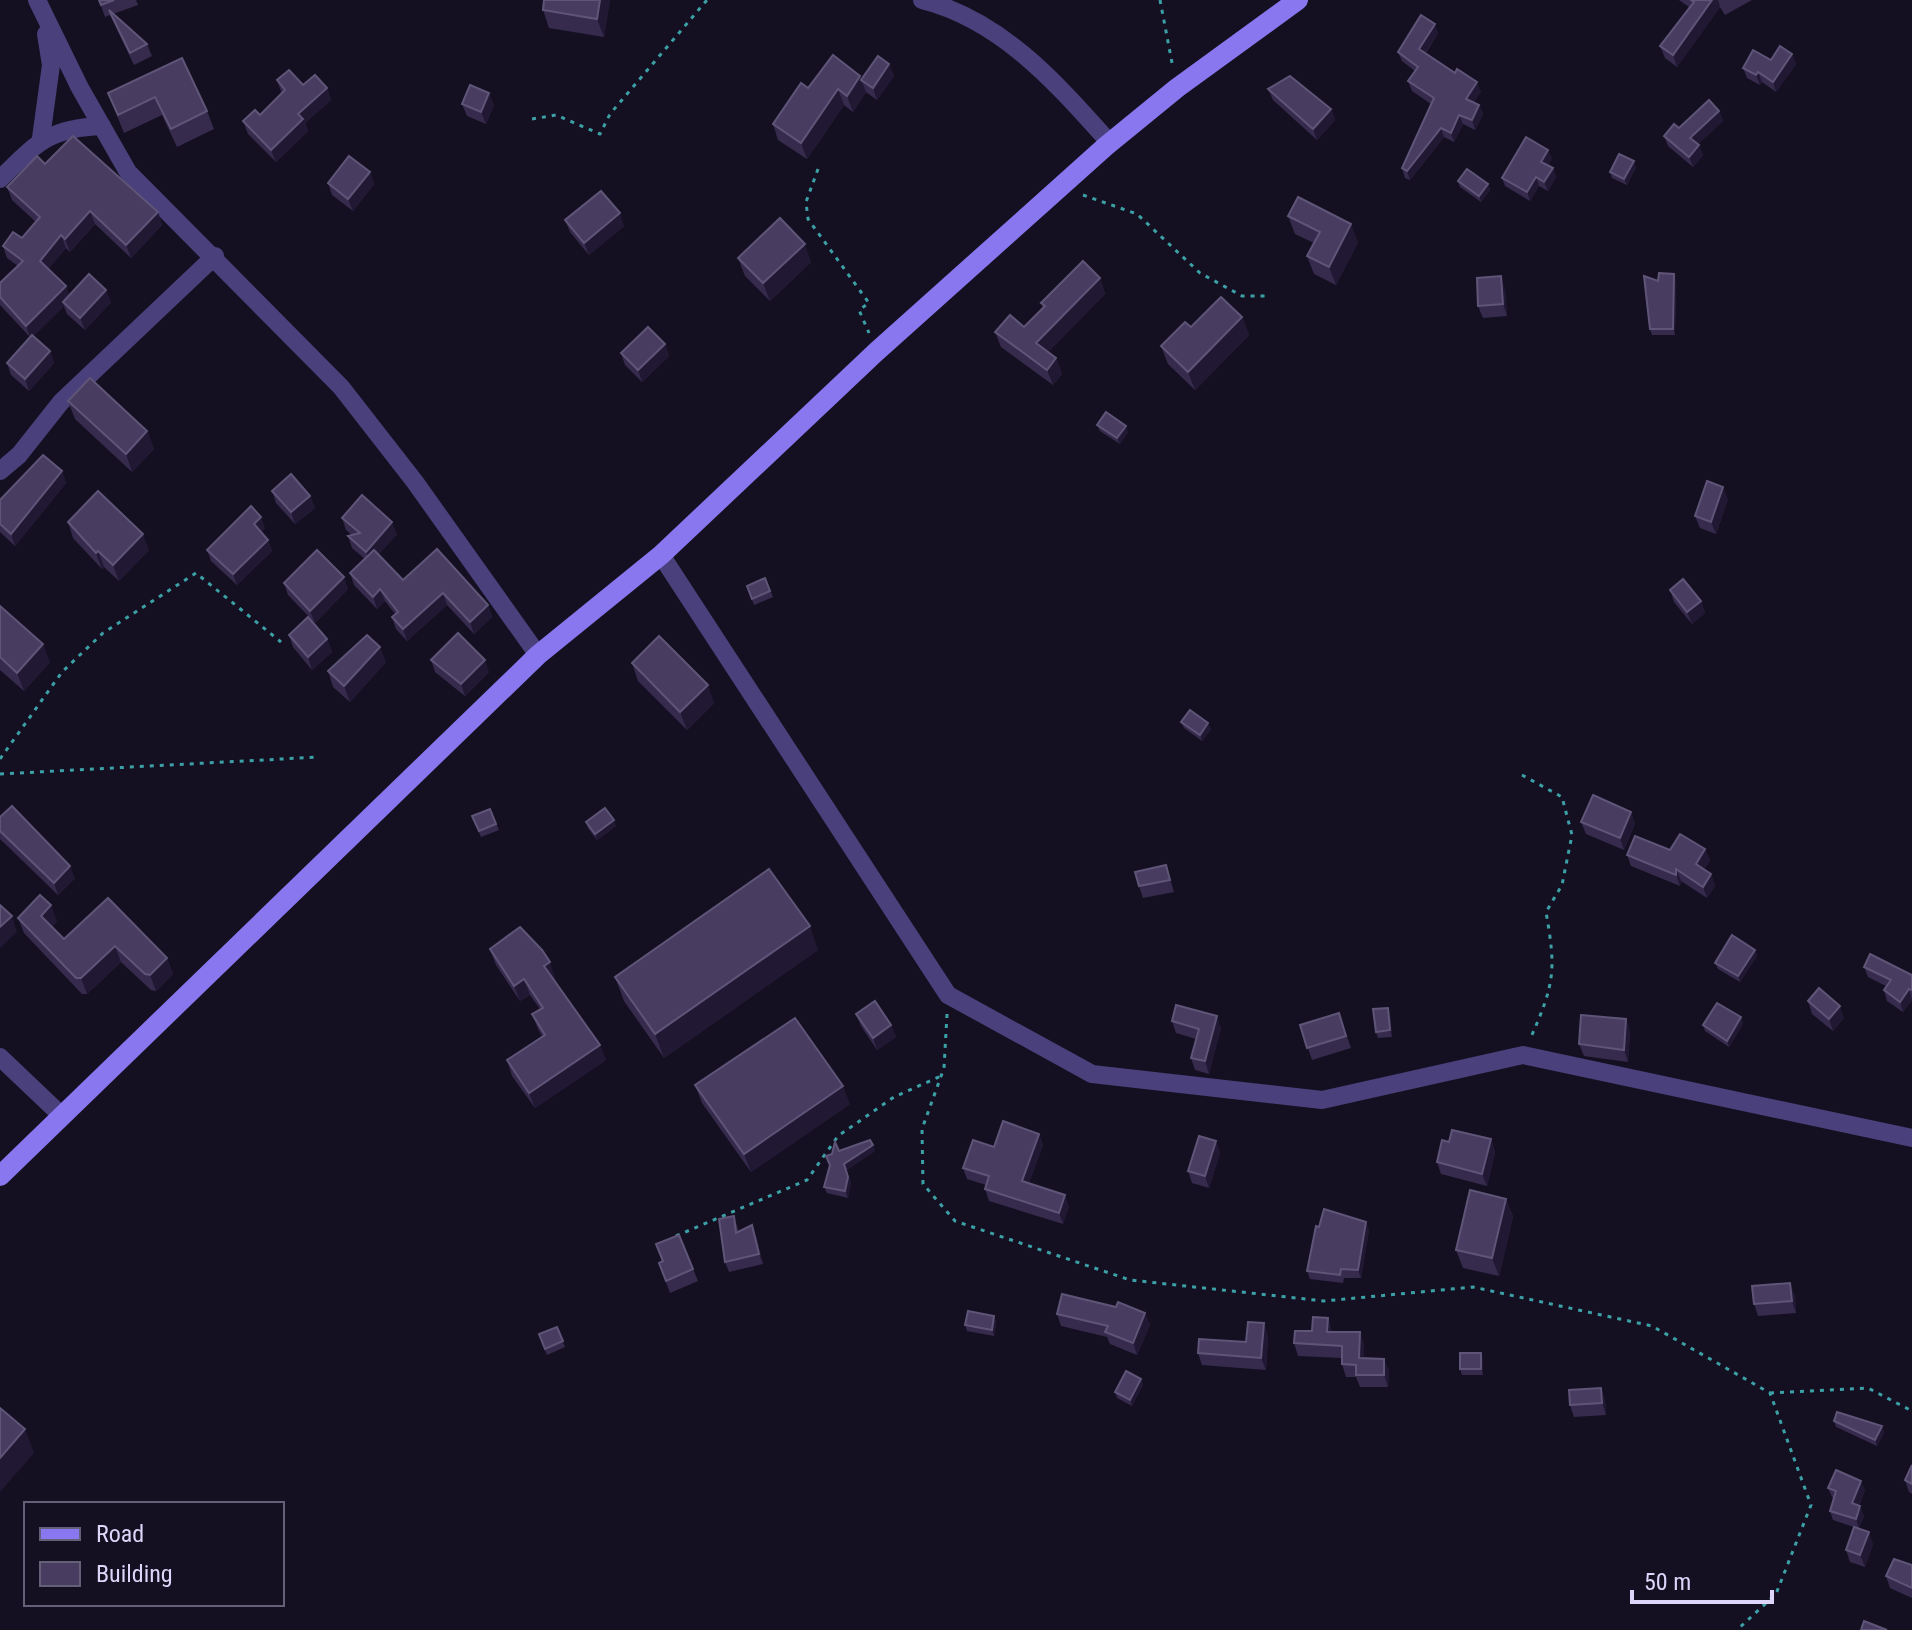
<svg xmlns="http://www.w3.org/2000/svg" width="1912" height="1630" font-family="'Roboto Condensed',sans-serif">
	<rect width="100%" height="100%" fill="#151021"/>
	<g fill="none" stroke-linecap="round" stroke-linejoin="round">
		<g stroke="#3ca1a7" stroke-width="3" stroke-dasharray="4 6" stroke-linecap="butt">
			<path d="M1160 0 1173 68"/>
			<path d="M532 119 556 115 600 134 610 114 707 0"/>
			<path d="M818 169 806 202 808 219 869 303 859 310 869 333"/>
			<path d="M1083 195 1137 214 1200 273 1242 296H1270"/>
			<path d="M0 759 62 672 103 633 196 573 281 642"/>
			<path d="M0 774 319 757"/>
			<path d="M1522 775 1562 797 1572 835 1562 885 1546 912C1556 969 1555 983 1531 1037"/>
			<path d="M947 1014 944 1068 922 1129 923 1184 955 1221 1130 1280 1324 1301 1473 1287 1652 1326 1770 1393 1811 1505 1776 1594 1737 1630"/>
			<path d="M676 1236 807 1180 838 1136 894 1097 941 1076"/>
			<path d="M1770 1393 1868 1388 1912 1411"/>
		</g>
		<g stroke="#4a407b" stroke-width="18">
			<path d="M37 0 80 88 128 172 341 387 415 482 538 655"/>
			<path d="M922 0C1002 20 1057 84 1110 143"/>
			<path d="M41 138 51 65 46 34"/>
			<path d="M0 179C36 144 48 128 102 126"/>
			<path d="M0 471 19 455 61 402 215 256"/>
			<path d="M661 555 948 995 1092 1074 1322 1100 1523 1055 1912 1138"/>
			<path d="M0 1057 62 1116"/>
		</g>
		<path stroke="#8977ef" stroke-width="20" d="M0 1176 538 655 661 555 876 352 1106 146 1177 88 1298 0"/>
	</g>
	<g fill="#362b4d">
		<path d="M99 0H136L138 5 113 14 147 44 152 56 134 65 110 15 105 17Z"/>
		<path d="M610 0 604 37 549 28 543 10Z"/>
		<path d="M1679 0H1752L1725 15 1720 7 1677 67 1665 58 1660 46 1689 7Z"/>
		<path d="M1438 33 1426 53 1481 91 1474 102 1479 105 1483 114 1475 130 1463 124 1454 142 1444 137 1410 180 1405 178 1402 168 1431 104 1412 91 1408 81 1415 71 1402 61 1398 52Z"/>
		<path d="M1792 54 1796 64 1776 92 1762 82 1760 85 1747 78 1743 68Z"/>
		<path d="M182 58 207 111 214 129 177 147 162 115 124 133 108 93Z"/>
		<path d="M889 64 894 76 877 100 866 92 853 112 844 105 807 159 778 140 773 124 808 88 861 80Z"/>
		<path d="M277 80 327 88 331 100 305 123 308 131 276 162 248 134 243 121 260 115 282 94Z"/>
		<path d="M1268 89 1331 109 1335 120 1317 140 1273 100Z"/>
		<path d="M462 104 494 105 486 124 467 116Z"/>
		<path d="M1719 111 1723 121 1698 144 1703 155 1693 167 1668 146 1664 136Z"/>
		<path d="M1552 158 1548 165 1553 168 1556 177 1548 191 1539 186 1530 201 1505 186 1502 178Z"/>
		<path d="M45 164 158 212 162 225 131 258 95 224 70 252 66 248 48 269 69 295 111 302 85 330 67 314 64 306 33 336 50 351 54 363 29 391 11 375 7 363 30 337 0 305V283L18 266 7 258 3 246 22 238 36 222 12 200 7 187Z"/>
		<path d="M1636 167 1627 185 1612 178 1610 172Z"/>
		<path d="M370 172 374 184 353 211 332 195 328 183Z"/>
		<path d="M1458 181 1488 184 1490 190 1481 202 1460 187Z"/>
		<path d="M1288 216 1358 242 1336 285 1314 274 1307 256 1314 243 1295 234Z"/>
		<path d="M565 220 624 226 589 255 570 232Z"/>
		<path d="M738 258 811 262 770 301 745 276Z"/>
		<path d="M1100 278 1105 294 1048 352 1056 358 1062 374 1053 385 1001 347 995 332 1024 327 1043 308 1041 303Z"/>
		<path d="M1676 280 1675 335H1652L1650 329Z"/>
		<path d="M1505 289 1507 316 1483 318 1478 306Z"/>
		<path d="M1242 317 1249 335 1195 390 1168 364 1161 346Z"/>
		<path d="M665 344 669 356 642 382 625 365 621 353Z"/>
		<path d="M68 401 147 431 154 449 132 472 75 419Z"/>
		<path d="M1097 425 1128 432 1120 444 1100 431Z"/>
		<path d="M62 471 66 483 15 546 0 532V500Z"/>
		<path d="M272 491 310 496 315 508 295 524 276 503Z"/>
		<path d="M1728 499 1716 534 1700 528 1695 516Z"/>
		<path d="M342 518 397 534 378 555 403 580 488 605 492 617 474 634 447 605 407 641 396 629 392 617 395 614 385 601 377 609 354 585 350 573 365 559 352 548 348 536 352 535 346 530Z"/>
		<path d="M68 522 149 550 119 581 104 567 102 569 73 538Z"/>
		<path d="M265 528 261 532 268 540 272 551 237 585 211 561 207 550Z"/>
		<path d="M765 578 773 597 754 605 747 586Z"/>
		<path d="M284 583 348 589 315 623 288 595Z"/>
		<path d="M1670 590 1701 601 1705 613 1692 624 1674 602Z"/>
		<path d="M0 606 50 662 24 691 0 670Z"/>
		<path d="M289 635 327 639 332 652 312 670 293 647Z"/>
		<path d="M431 660 489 672 465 696 435 672Z"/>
		<path d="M386 662 350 702 333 687 328 671Z"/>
		<path d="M632 663 714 703 687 730 638 681Z"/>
		<path d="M1181 722 1211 729 1202 741 1184 728Z"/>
		<path d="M490 809 499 830 481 837 472 816Z"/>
		<path d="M1631 812 1635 824 1624 850 1586 834 1581 822Z"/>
		<path d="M0 817 75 878 58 895 0 839Z"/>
		<path d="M586 822 616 826 597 840 588 828Z"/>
		<path d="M1705 849 1710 861 1704 869 1711 874 1715 886 1707 898 1681 881 1680 886 1631 866 1627 855 1670 850Z"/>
		<path d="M1166 865 1174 892 1143 898 1139 886Z"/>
		<path d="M108 898 167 958 173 974 156 991 151 990 121 962 87 994H82L24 933 18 918 57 921 52 927 64 939Z"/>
		<path d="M490 949 555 978 554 979 606 1060 535 1108 512 1076 507 1060 542 1036 538 1029 532 1014 540 1009 530 995 520 1001 496 965Z"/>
		<path d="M818 950 664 1058 624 1001 615 977Z"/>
		<path d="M1755 950 1757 956 1740 982 1718 969 1715 963Z"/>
		<path d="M1864 967 1912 975V1000L1903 1012 1887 1001 1884 990 1886 986 1868 977Z"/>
		<path d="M1808 1001 1844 1018 1833 1031 1812 1014Z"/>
		<path d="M1339 1013 1351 1048 1312 1060 1300 1025Z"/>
		<path d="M856 1014 891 1025 896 1037 877 1050 861 1026Z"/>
		<path d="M1390 1014 1392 1037 1378 1038 1376 1032Z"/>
		<path d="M1741 1017 1743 1024 1729 1047 1705 1031 1703 1025Z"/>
		<path d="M1626 1019 1630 1031 1628 1062 1584 1056 1579 1044Z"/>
		<path d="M1172 1021 1221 1028 1209 1074 1195 1070 1191 1058 1196 1039 1176 1033Z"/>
		<path d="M695 1085 850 1104 751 1172 702 1103Z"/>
		<path d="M1039 1134 1043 1145 1029 1183 1069 1206 1063 1224 989 1201 985 1189 986 1185 967 1179 963 1168 994 1147Z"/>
		<path d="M1491 1139 1495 1152 1487 1186 1441 1174 1437 1162 1449 1142Z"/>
		<path d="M1216 1141 1220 1153 1209 1188 1192 1183 1188 1171Z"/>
		<path d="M839 1151H875L846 1170 851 1183 848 1198 827 1193 824 1187Z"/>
		<path d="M1506 1199 1513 1217 1499 1276 1463 1268 1456 1250Z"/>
		<path d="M734 1216 739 1232 756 1236 763 1264 729 1272 725 1262Z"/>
		<path d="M1319 1227 1369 1230 1361 1278H1344L1343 1283 1310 1279 1307 1271Z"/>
		<path d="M659 1263 693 1269 698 1281 670 1293Z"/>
		<path d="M1795 1295 1796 1313 1758 1316 1754 1304Z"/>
		<path d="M1116 1307 1145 1313 1150 1325 1137 1355 1110 1344 1107 1337 1061 1326 1057 1314Z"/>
		<path d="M994 1316 996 1322 994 1336 967 1331 965 1325Z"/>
		<path d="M1328 1318 1332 1332 1364 1344V1358L1384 1359 1389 1371 1388 1387H1360L1356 1377H1346L1342 1364V1358L1298 1356 1294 1343 1312 1331Z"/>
		<path d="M557 1327 565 1347 547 1355 539 1334Z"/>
		<path d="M1268 1336 1266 1370 1202 1365 1198 1353Z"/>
		<path d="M1483 1359V1375H1462L1460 1369Z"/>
		<path d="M1141 1379 1143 1385 1132 1406 1117 1398 1115 1392Z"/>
		<path d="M1601 1388 1605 1400 1606 1415 1574 1417 1570 1405Z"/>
		<path d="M1834 1421 1882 1426 1884 1433 1877 1446 1836 1427Z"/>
		<path d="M1912 1465V1494L1909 1492 1905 1480Z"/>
		<path d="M1828 1488 1865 1490 1859 1506 1864 1516 1859 1529 1873 1544 1865 1567 1850 1562 1846 1550 1854 1527 1833 1520 1830 1511 1834 1498 1832 1497Z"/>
		<path d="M1912 1565V1598L1890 1588 1886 1576Z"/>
	</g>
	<g fill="#211834">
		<path d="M600 0H610L604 37 597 19Z"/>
		<path d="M1712 0H1718L1720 7 1677 67 1673 55Z"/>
		<path d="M1435 24 1438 33 1422 58 1419 49Z"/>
		<path d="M1792 54 1796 64 1776 92 1773 82Z"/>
		<path d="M889 64 894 76 877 100 873 88Z"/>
		<path d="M1758 72 1762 82 1760 85 1756 75Z"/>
		<path d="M860 76 866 92 853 112 847 96Z"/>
		<path d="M1477 82 1481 91 1470 108 1466 99Z"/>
		<path d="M327 88 331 100 305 123 308 131 276 162 271 150 298 114Z"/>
		<path d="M838 89 844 105 807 159 801 143Z"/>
		<path d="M489 93 494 105 486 124 481 112Z"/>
		<path d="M1479 105 1483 114 1475 130 1472 120Z"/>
		<path d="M1331 109 1335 120 1317 140 1313 129Z"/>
		<path d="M1719 111 1723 121 1694 148 1690 138Z"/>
		<path d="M1459 115 1463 124 1454 142 1451 133Z"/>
		<path d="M1441 128 1444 137 1410 180 1407 171Z"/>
		<path d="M1699 145 1703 155 1693 167 1689 157Z"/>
		<path d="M1548 150 1552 158 1545 171 1541 162Z"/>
		<path d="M1634 161 1636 167 1627 185 1624 179Z"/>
		<path d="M1553 168 1556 177 1548 191 1544 182Z"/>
		<path d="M370 172 374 184 353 211 348 199Z"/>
		<path d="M1536 177 1539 186 1530 201 1527 192Z"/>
		<path d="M1488 184 1490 190 1481 202 1479 196Z"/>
		<path d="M90 211 95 224 70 252 65 239Z"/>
		<path d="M158 212 162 225 131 258 126 245Z"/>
		<path d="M620 213 624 226 589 255 584 243Z"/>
		<path d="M1351 224 1358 242 1336 285 1329 267Z"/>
		<path d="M61 235 66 248 44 274 40 261Z"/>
		<path d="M805 244 811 262 770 301 763 283Z"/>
		<path d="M1674 274 1676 280 1675 335 1673 329Z"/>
		<path d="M1501 276 1505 289 1507 316 1503 304Z"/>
		<path d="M1100 278 1105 294 1042 358 1036 343Z"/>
		<path d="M66 286 71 299 63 302 64 306 31 339 26 326Z"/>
		<path d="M106 290 111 302 85 330 80 318Z"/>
		<path d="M1242 317 1249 335 1195 390 1188 372Z"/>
		<path d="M665 344 669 356 642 382 638 370Z"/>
		<path d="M50 351 54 363 29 391 25 379Z"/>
		<path d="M1056 358 1062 374 1053 385 1047 370Z"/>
		<path d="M1126 426 1128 432 1120 444 1117 438Z"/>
		<path d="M147 431 154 449 132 472 126 454Z"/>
		<path d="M62 471 66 483 15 546 11 534Z"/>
		<path d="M1723 487 1728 499 1716 534 1711 522Z"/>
		<path d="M310 496 315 508 295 524 291 512Z"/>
		<path d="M261 517 265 528 258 536 254 524Z"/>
		<path d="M392 522 397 534 370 564 366 552Z"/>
		<path d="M143 534 149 550 119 581 113 565Z"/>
		<path d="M268 540 272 551 237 585 233 574Z"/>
		<path d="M98 551 104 567 102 569 96 553Z"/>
		<path d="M344 577 348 589 315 623 310 611Z"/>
		<path d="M380 589 385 601 377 609 373 597Z"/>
		<path d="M443 593 447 605 407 641 403 629Z"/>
		<path d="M1701 601 1705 613 1692 624 1687 612Z"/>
		<path d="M488 605 492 617 474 634 470 622Z"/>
		<path d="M327 639 332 652 312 670 308 657Z"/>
		<path d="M43 644 50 662 24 691 17 673Z"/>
		<path d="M380 647 386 662 350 702 344 686Z"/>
		<path d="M485 660 489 672 465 696 461 684Z"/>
		<path d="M708 685 714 703 687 730 680 712Z"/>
		<path d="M1208 723 1211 729 1202 741 1200 735Z"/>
		<path d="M1631 812 1635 824 1624 850 1620 838Z"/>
		<path d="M614 820 616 826 597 840 595 834Z"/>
		<path d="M1705 849 1710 861 1700 876 1696 864Z"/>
		<path d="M70 866 75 878 58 895 54 883Z"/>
		<path d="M1676 869 1681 881 1680 886 1676 875Z"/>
		<path d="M1711 874 1715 886 1707 898 1703 887Z"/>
		<path d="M51 905 57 921 47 932 41 916Z"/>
		<path d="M12 916 17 932 0 948V927Z"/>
		<path d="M810 926 818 950 664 1058 655 1034Z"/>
		<path d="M115 946 121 962 87 994 81 978Z"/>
		<path d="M1755 950 1757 956 1740 982 1738 976Z"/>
		<path d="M167 958 173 974 156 991 150 975Z"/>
		<path d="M550 962 555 978 550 981 544 966Z"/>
		<path d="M524 979 530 995 520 1001 514 986Z"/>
		<path d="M1909 989 1912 1000 1903 1012 1900 1002Z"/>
		<path d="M1840 1006 1844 1018 1833 1031 1829 1019Z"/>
		<path d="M1388 1008 1390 1014 1392 1037 1390 1030Z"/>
		<path d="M1217 1016 1221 1028 1209 1074 1205 1061Z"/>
		<path d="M1741 1017 1743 1024 1729 1047 1727 1041Z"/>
		<path d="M1626 1019 1630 1031 1628 1062 1624 1050Z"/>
		<path d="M891 1025 896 1037 877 1050 873 1038Z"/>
		<path d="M600 1045 606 1060 535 1108 529 1093Z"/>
		<path d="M843 1086 850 1104 751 1172 744 1154Z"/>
		<path d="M1039 1134 1043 1145 1026 1192 1022 1181Z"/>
		<path d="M1491 1139 1495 1152 1487 1186 1482 1174Z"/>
		<path d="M1216 1141 1220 1153 1209 1188 1205 1176Z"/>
		<path d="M873 1145 875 1151 846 1171 844 1164Z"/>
		<path d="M848 1177 851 1183 848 1198 845 1191Z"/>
		<path d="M1065 1195 1069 1206 1063 1224 1059 1213Z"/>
		<path d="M1506 1199 1513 1217 1499 1276 1492 1258Z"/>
		<path d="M1366 1222 1369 1230 1361 1278 1358 1270Z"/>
		<path d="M752 1225 756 1236 763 1264 759 1254Z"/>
		<path d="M1790 1283 1795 1295 1796 1313 1792 1301Z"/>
		<path d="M1145 1313 1150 1325 1137 1355 1133 1343Z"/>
		<path d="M994 1316 996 1322 994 1336 992 1330Z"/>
		<path d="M1328 1318 1332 1331V1344L1327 1332Z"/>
		<path d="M1264 1323 1268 1336 1266 1370 1261 1358Z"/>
		<path d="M1360 1332 1364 1344V1370L1359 1358Z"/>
		<path d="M1481 1353 1483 1359V1375L1481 1369Z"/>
		<path d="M1384 1359 1389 1371 1388 1387 1384 1375Z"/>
		<path d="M1141 1379 1143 1385 1132 1406 1130 1400Z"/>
		<path d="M1601 1388 1605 1400 1606 1415 1602 1403Z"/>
		<path d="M1882 1426 1884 1433 1877 1446 1875 1440Z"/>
		<path d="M25 1429 34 1453 0 1492V1458Z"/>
		<path d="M1861 1481 1865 1490 1856 1513 1852 1503Z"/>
		<path d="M1860 1506 1864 1516 1859 1529 1856 1519Z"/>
		<path d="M1869 1532 1873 1544 1865 1567 1860 1555Z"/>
	</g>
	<g fill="#483d60" stroke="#5f5578" stroke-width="2">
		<path d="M99 0H114L101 5Z"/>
		<path d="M544 0H600L597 19 543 10Z"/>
		<path d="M1691 0H1712L1673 55 1660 46 1694 2Z"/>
		<path d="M109 10 147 44 130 53Z"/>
		<path d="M1421 15 1435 24 1419 49 1455 73 1457 69 1477 82 1466 99 1479 105 1472 120 1459 115 1451 133 1441 128 1407 171 1402 168 1434 98 1408 81 1418 67 1398 52Z"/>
		<path d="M1780 46 1792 54 1773 82 1758 72 1756 75 1743 68 1753 50 1771 60Z"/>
		<path d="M833 55 860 76 847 96 838 89 801 143 773 124 801 83 808 88Z"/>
		<path d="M878 56 889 64 873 88 861 80Z"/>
		<path d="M182 58 207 111 171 129 155 97 118 115 108 93Z"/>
		<path d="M289 70 303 85 315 75 327 88 298 114 303 119 271 150 243 121 255 110 260 115 285 90 277 80Z"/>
		<path d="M1290 76 1331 109 1313 129 1268 89Z"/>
		<path d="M470 85 489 93 481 112 462 104Z"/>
		<path d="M1709 100 1719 111 1690 138 1699 145 1689 157 1664 136 1674 124 1679 128Z"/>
		<path d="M73 136 158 212 126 245 90 211 65 239 61 235 40 261 66 286 26 326 0 297V283L23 261 3 246 13 232 22 238 40 217 7 187 37 156 45 164Z"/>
		<path d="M1526 137 1548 150 1541 162 1553 168 1544 182 1536 177 1527 192 1502 178Z"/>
		<path d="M1619 154 1634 161 1624 179 1610 172Z"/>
		<path d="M349 156 370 172 348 199 328 183Z"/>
		<path d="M1467 169 1488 184 1479 196 1458 181Z"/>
		<path d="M601 191 620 213 584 243 565 220Z"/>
		<path d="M1298 197 1351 224 1329 267 1307 256 1320 232 1288 216Z"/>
		<path d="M780 218 805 244 763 283 738 258Z"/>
		<path d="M1083 261 1100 278 1036 343 1056 358 1047 370 995 332 1010 315 1024 327 1045 306 1041 303Z"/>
		<path d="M1659 273 1674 274 1673 329H1650L1644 276 1658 281Z"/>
		<path d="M89 274 106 290 80 318 63 302Z"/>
		<path d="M1501 276 1503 304 1478 306 1477 278Z"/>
		<path d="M1221 297 1242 317 1188 372 1161 346 1185 322 1191 327Z"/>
		<path d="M648 327 665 344 638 370 621 353Z"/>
		<path d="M32 335 50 351 25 379 7 363Z"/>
		<path d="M90 378 147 431 126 454 68 401Z"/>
		<path d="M1106 412 1126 426 1117 438 1097 425Z"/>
		<path d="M43 455 62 471 11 534 0 524V500Z"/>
		<path d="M291 474 310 496 291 512 272 491Z"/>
		<path d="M1707 481 1723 487 1711 522 1695 516Z"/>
		<path d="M98 491 143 534 113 565 98 551 96 553 68 522Z"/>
		<path d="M362 495 392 522 366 552 348 536 360 533 342 518Z"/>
		<path d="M251 506 261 517 254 524 268 540 233 574 207 550Z"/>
		<path d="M437 549 488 605 470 622 443 593 403 629 392 617 398 612 380 589 373 597 350 573 374 550 403 580Z"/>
		<path d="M317 550 344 577 310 611 284 583Z"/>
		<path d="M765 578 770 591 752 599 747 586Z"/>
		<path d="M1683 579 1701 601 1687 612 1670 590Z"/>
		<path d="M0 606 43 644 17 673 0 657Z"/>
		<path d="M308 617 327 639 308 657 289 635Z"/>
		<path d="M458 633 485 660 461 684 431 660Z"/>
		<path d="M367 635 380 647 344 686 328 671Z"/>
		<path d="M659 636 708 685 680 712 632 663Z"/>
		<path d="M1190 710 1208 723 1200 735 1181 722Z"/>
		<path d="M1593 795 1631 812 1620 838 1581 822Z"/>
		<path d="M12 806 70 866 54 883 0 831V817Z"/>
		<path d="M605 808 614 820 595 834 586 822Z"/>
		<path d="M490 809 496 824 479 831 472 816Z"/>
		<path d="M1680 834 1705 849 1696 864 1711 874 1703 887 1676 869V875L1627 855 1635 836 1670 850Z"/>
		<path d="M1166 865 1170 880 1139 886 1135 872Z"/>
		<path d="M769 869 810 926 655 1034 615 977Z"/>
		<path d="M40 895 51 905 41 916 64 939 108 898 167 958 150 975 145 974 115 946 81 978H76L18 918Z"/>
		<path d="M0 905 12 916 0 927Z"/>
		<path d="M520 927 542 950 550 962 544 966 600 1045 529 1093 507 1060 545 1035 532 1014 543 1008 524 979 514 986 490 949Z"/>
		<path d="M1732 935 1755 950 1738 976 1715 963Z"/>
		<path d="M1870 954 1912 975V990L1909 989 1900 1002 1884 990 1891 980 1864 967Z"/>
		<path d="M1819 988 1840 1006 1829 1019 1808 1001Z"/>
		<path d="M875 1001 891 1025 873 1038 856 1014Z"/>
		<path d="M1717 1003 1741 1017 1727 1041 1703 1025Z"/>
		<path d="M1176 1005 1217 1016 1205 1061 1191 1058 1199 1029 1172 1021Z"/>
		<path d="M1388 1008 1390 1030 1376 1032 1373 1009Z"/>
		<path d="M1339 1013 1346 1036 1307 1048 1300 1025Z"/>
		<path d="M1581 1015 1626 1019 1624 1050 1579 1044Z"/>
		<path d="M795 1018 843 1086 744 1154 695 1085Z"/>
		<path d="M1003 1121 1039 1134 1022 1181 1065 1195 1059 1213 985 1189 989 1176 963 1168 973 1140 994 1147Z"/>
		<path d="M1452 1130 1491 1139 1482 1174 1437 1162 1442 1140 1449 1142Z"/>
		<path d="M1199 1136 1216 1141 1205 1176 1188 1171Z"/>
		<path d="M870 1140 873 1145 844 1164 848 1177 845 1191 824 1187 830 1165 826 1156 832 1154 835 1142 839 1151Z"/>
		<path d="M1470 1190 1506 1199 1492 1258 1456 1250Z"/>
		<path d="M1324 1209 1366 1222 1358 1270 1341 1269 1340 1275 1307 1271 1316 1226 1319 1227Z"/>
		<path d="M734 1216 736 1233 752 1225 759 1254 725 1262 719 1219Z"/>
		<path d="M679 1235 693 1269 666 1281 659 1263 663 1261 656 1244Z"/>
		<path d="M1790 1283 1792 1301 1754 1304 1752 1286Z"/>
		<path d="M1062 1294 1116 1307 1118 1302 1145 1313 1133 1343 1105 1332 1108 1326 1057 1314Z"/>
		<path d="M968 1311 994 1316 992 1330 965 1325Z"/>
		<path d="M1313 1317 1328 1318 1327 1332H1360L1359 1358 1384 1359V1375H1356V1365L1342 1364V1346L1294 1343 1295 1331H1312Z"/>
		<path d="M1248 1322 1264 1323 1261 1358 1198 1353 1199 1339 1246 1342Z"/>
		<path d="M557 1327 563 1341 545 1349 539 1334Z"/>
		<rect x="1460" y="1353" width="21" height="16"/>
		<path d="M1126 1371 1141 1379 1130 1400 1115 1392Z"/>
		<path d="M1601 1388 1602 1403 1570 1405 1569 1390Z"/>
		<path d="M0 1408 25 1429 0 1458Z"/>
		<path d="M1837 1412 1882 1426 1875 1440 1834 1421Z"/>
		<path d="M1912 1465V1484L1905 1480Z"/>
		<path d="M1836 1470 1861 1481 1852 1503 1860 1506 1856 1519 1830 1511 1836 1491 1828 1488Z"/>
		<path d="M1854 1527 1869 1532 1860 1555 1846 1550Z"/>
		<path d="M1894 1559 1912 1565V1588L1886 1576Z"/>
		<path d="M1864 1621 1887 1630H1861Z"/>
	</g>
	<rect x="24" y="1502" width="260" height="104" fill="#151021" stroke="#655f78" stroke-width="2"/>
	<rect x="40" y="1528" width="40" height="12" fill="#8977ef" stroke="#655f78" stroke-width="2"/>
	<text x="96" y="1542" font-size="24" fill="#ded5fa">Road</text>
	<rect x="40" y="1562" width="40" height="24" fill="#483d60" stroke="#655f78" stroke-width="2"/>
	<text x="96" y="1582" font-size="24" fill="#ded5fa">Building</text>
	<path d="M1632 1590v12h140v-12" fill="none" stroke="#ded5fa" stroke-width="4"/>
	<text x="1644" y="1590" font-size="24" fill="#ded5fa" stroke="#151021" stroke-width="6" paint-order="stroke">50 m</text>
</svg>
